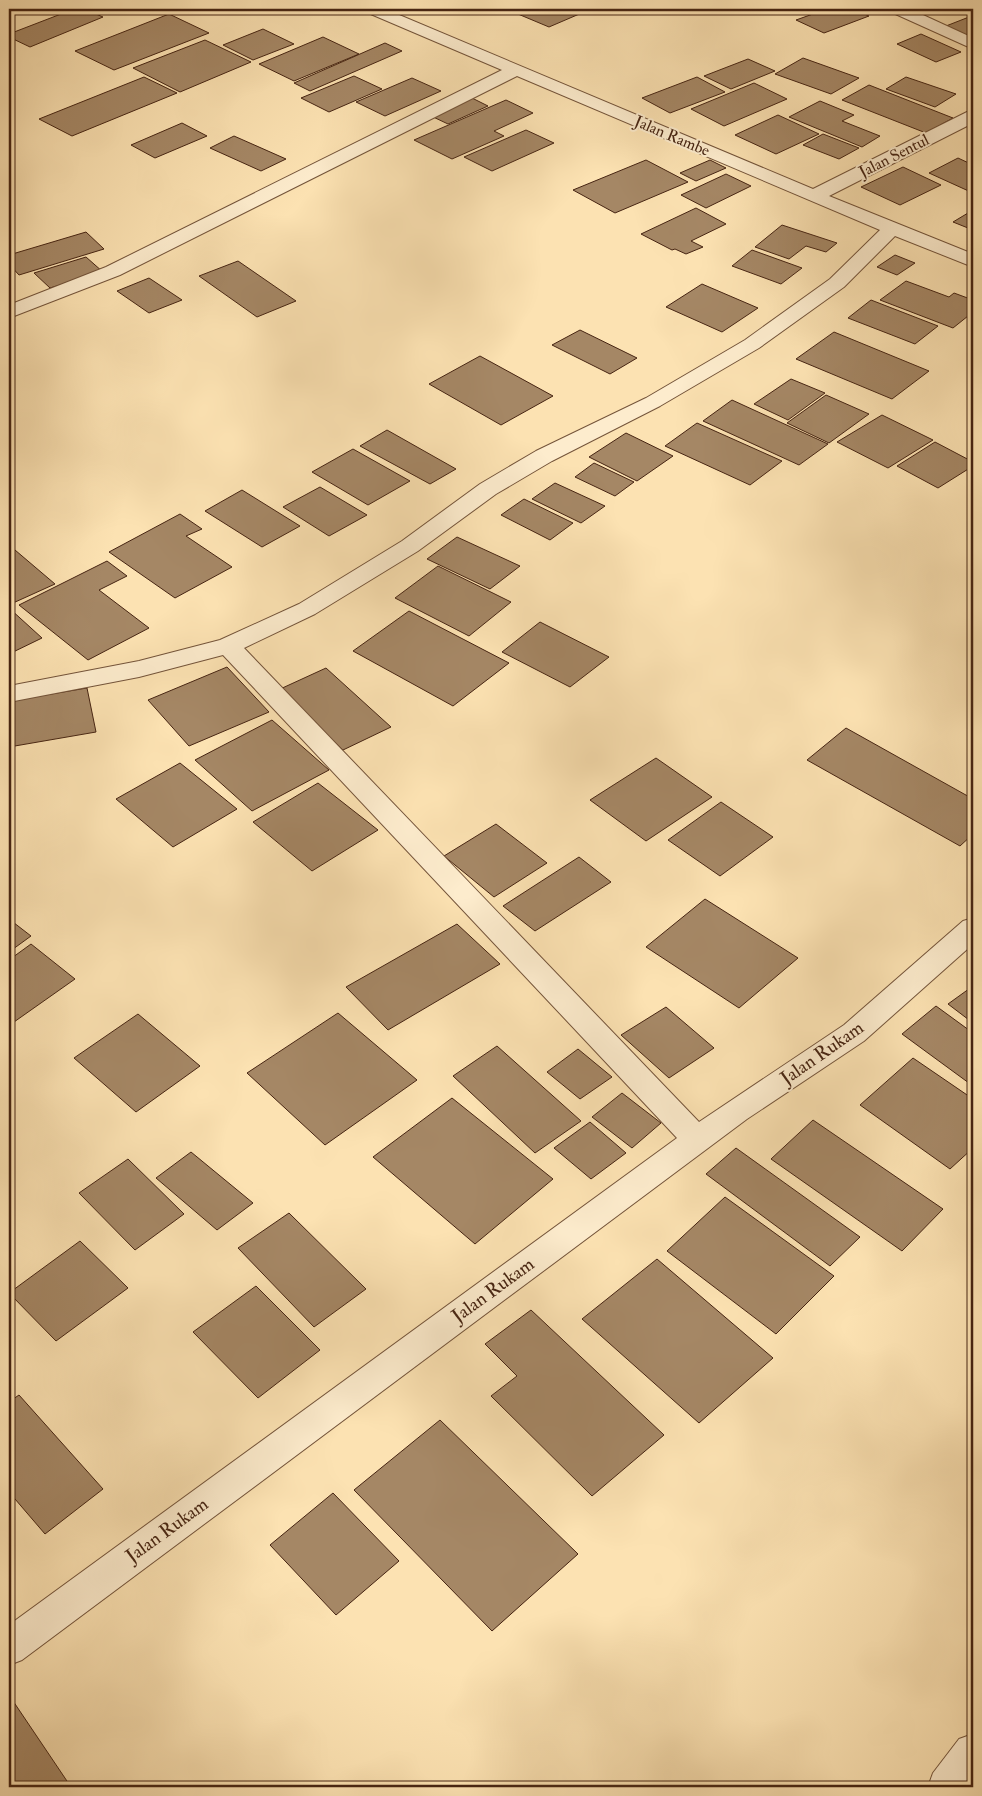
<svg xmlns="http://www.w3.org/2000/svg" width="982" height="1796" font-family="'IM FELL Double Pica',serif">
	<rect width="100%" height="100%" fill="#fce2b2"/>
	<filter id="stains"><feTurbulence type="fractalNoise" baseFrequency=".004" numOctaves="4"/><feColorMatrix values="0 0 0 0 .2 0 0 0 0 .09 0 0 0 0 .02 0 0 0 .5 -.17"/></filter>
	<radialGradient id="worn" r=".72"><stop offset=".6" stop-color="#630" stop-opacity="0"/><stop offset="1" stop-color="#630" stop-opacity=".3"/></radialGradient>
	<g fill="#a58765" stroke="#462412">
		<path d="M74 9H84L103 17 30 47 9 37V34Z"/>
		<path d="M506 9H591L549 27Z"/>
		<path d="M827 9H852L869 16 824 33 796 20Z"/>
		<path d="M169 14 209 33 114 70 75 51Z"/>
		<path d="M969 17 973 19V38L946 26Z"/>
		<path d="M263 29 294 44 253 60 223 45Z"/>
		<path d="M921 34 961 52 936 62 897 44Z"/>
		<path d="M323 37 359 54 294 81 259 64Z"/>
		<path d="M205 40 251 62 180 92 133 68Z"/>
		<path d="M385 43 402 51 310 91 294 83Z"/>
		<path d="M803 58 859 78 831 94 775 74Z"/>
		<path d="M748 59 775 71 731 89 704 76Z"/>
		<path d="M354 76 382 89 329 112 301 98Z"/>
		<path d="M144 77 177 93 72 136 39 119Z"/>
		<path d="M697 77 725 92 670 113 642 98Z"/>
		<path d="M906 77 956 94 935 107 886 89Z"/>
		<path d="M412 78 441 91 385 116 356 102Z"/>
		<path d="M754 83 787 99 724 126 691 109Z"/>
		<path d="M869 85 953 118 926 133 842 100Z"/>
		<path d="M470 97 488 106 448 124 429 115Z"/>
		<path d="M506 100 533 113 494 131 504 136 452 159 414 140Z"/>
		<path d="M820 101 854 115 842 121 880 136 862 147 789 117Z"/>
		<path d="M778 115 819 134 776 154 735 135Z"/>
		<path d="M182 123 207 136 155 158 131 145Z"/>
		<path d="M526 130 554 143 492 171 464 157Z"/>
		<path d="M823 134 859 148 839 159 803 145Z"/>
		<path d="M234 136 286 159 261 171 210 148Z"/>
		<path d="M958 158 973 165V193L929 173Z"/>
		<path d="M646 160 688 182 615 213 573 190Z"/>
		<path d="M710 160 726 168 696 181 680 173Z"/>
		<path d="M903 167 941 185 900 205 861 187Z"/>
		<path d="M726 174 751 186 706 208 681 195Z"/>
		<path d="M696 208 726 224 691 241 703 247 686 254 675 249 672 250 641 234Z"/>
		<path d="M973 210V230L953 222Z"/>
		<path d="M782 225 837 243 826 252 806 246 789 259 755 247Z"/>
		<path d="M86 232 104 249 19 275 9 264V255Z"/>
		<path d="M752 250 802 268 781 284 732 266Z"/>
		<path d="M895 255 915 263 897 275 877 267Z"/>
		<path d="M86 257 103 272 50 288 34 273Z"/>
		<path d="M238 261 296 301 257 317 199 276Z"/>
		<path d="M149 278 182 300 149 313 117 291Z"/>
		<path d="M906 281 949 297 954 293 973 300V312L953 328 880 300Z"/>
		<path d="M702 284 758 308 722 332 666 307Z"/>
		<path d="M871 300 938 326 915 344 848 318Z"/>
		<path d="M580 330 637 358 610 374 552 345Z"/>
		<path d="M834 332 929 371 892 399 796 359Z"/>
		<path d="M480 356 553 396 501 425 429 384Z"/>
		<path d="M791 379 825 393 788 420 754 404Z"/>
		<path d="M826 395 869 414 829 443 787 423Z"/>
		<path d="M732 400 828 444 799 465 703 421Z"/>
		<path d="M882 415 933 440 888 468 837 442Z"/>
		<path d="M697 423 782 461 750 485 665 446Z"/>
		<path d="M387 430 456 469 430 484 360 446Z"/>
		<path d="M626 433 673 456 637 481 589 457Z"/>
		<path d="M935 442 973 462V466L938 488 897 466Z"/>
		<path d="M353 449 410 481 368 505 312 472Z"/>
		<path d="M594 463 634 482 615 496 575 477Z"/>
		<path d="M555 483 605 506 581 523 532 499Z"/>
		<path d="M320 487 367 515 329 536 283 507Z"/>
		<path d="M242 490 300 526 262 547 205 511Z"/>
		<path d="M524 499 573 523 550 540 501 515Z"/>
		<path d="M180 514 202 529 186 536 232 567 175 598 109 552Z"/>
		<path d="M457 537 520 566 490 589 427 559Z"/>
		<path d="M15 550 55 584 13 603 9 600V552Z"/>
		<path d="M107 561 127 576 99 590 149 628 88 660 19 605Z"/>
		<path d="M438 566 511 602 469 636 395 598Z"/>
		<path d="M9 608 42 638 9 654Z"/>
		<path d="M409 611 509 663 453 706 353 651Z"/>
		<path d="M540 622 609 657 570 687 502 652Z"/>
		<path d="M227 667 269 712 189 746 148 700Z"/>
		<path d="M326 668 391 727 343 750 278 690Z"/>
		<path d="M87 688 96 732 9 747V701Z"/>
		<path d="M272 720 329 770 252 811 195 760Z"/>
		<path d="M846 728 973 799V834L960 846 807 760Z"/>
		<path d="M656 758 712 797 646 841 590 800Z"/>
		<path d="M180 763 237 809 173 847 116 799Z"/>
		<path d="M318 783 378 830 312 871 253 822Z"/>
		<path d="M721 802 773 837 720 876 668 840Z"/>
		<path d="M496 824 547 863 494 897 444 856Z"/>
		<path d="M579 857 611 882 535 931 503 906Z"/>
		<path d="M705 899 798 958 739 1008 646 947Z"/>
		<path d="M9 919 31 936 9 952Z"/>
		<path d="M457 924 500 964 388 1030 346 987Z"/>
		<path d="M31 944 75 979 14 1022 9 1018V960Z"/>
		<path d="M973 986V1023L948 1004Z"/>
		<path d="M936 1006 973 1033V1086L902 1034Z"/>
		<path d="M666 1007 714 1048 669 1078 621 1035Z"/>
		<path d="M338 1013 417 1080 325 1145 247 1073Z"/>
		<path d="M138 1014 200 1066 136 1112 74 1058Z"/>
		<path d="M497 1046 581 1121 535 1153 453 1076Z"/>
		<path d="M578 1049 612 1077 580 1099 547 1072Z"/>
		<path d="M913 1058 973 1099V1148L950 1169 860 1105Z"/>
		<path d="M622 1093 661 1123 632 1148 592 1117Z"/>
		<path d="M452 1098 553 1179 475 1244 373 1157Z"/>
		<path d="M813 1120 943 1209 902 1251 771 1159Z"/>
		<path d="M590 1122 626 1153 591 1179 554 1148Z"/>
		<path d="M736 1148 860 1237 830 1266 706 1174Z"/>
		<path d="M191 1152 253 1203 217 1230 156 1178Z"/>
		<path d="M128 1159 184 1214 135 1250 79 1193Z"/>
		<path d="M725 1197 834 1276 776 1334 667 1251Z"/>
		<path d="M289 1213 366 1289 314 1327 238 1248Z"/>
		<path d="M80 1241 128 1288 56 1341 9 1293Z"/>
		<path d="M657 1259 773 1358 699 1423 582 1319Z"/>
		<path d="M256 1286 320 1350 258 1398 193 1332Z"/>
		<path d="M531 1310 664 1435 592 1496 491 1396 517 1376 485 1344Z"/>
		<path d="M19 1395 103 1489 45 1534 9 1492V1402Z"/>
		<path d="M440 1420 578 1554 492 1631 354 1490Z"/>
		<path d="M333 1493 399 1561 336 1615 270 1545Z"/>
		<path d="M11 1698 71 1787H9V1700Z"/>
	</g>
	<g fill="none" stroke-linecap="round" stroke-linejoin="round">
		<defs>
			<g id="minor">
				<path d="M364 9H385L813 189 967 112 973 111V123L829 196 973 254V267L895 236 844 287 759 348 660 406 552 461 496 494 418 551 315 614 244 648 699 1122 844 1025 963 921 973 918V944L864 1041 747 1119 22 1660 9 1665V1625L677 1138 223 655 139 677 9 702V686L139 661 220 640 299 604 402 541 480 484 536 451 646 398 745 340 830 279 880 230 517 76 120 275 9 318V305L106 267 502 70 366 12Z"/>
				<path d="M889 9H910L973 38V49L891 12Z"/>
				<path d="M973 1734V1784L971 1787H928L933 1773 959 1739Z"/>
			</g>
		</defs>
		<use href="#minor" stroke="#74543a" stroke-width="2"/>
		<use href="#minor" fill="#fdeccd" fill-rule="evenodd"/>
	</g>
	<g text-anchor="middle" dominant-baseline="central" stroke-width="4" stroke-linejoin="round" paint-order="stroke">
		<g font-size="16" fill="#462412" stroke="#fdeccd">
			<text transform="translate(672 136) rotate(23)">Jalan Rambe</text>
			<text transform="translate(894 156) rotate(-27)">Jalan Sentul</text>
		</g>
		<g font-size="19" fill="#462412" stroke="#fdeccd">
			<text transform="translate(822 1053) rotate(-35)">Jalan Rukam</text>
			<text transform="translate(493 1290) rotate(-36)">Jalan Rukam</text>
			<text transform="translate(167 1530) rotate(-36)">Jalan Rukam</text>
		</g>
	</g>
	<rect width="982" height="1796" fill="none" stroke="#fce2b2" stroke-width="30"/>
	<rect x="10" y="10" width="962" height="1776" fill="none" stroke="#462412" stroke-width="2.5"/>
	<rect x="15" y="15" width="952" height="1766" fill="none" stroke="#462412"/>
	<rect width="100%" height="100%" filter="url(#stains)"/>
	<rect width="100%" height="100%" fill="url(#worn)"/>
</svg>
